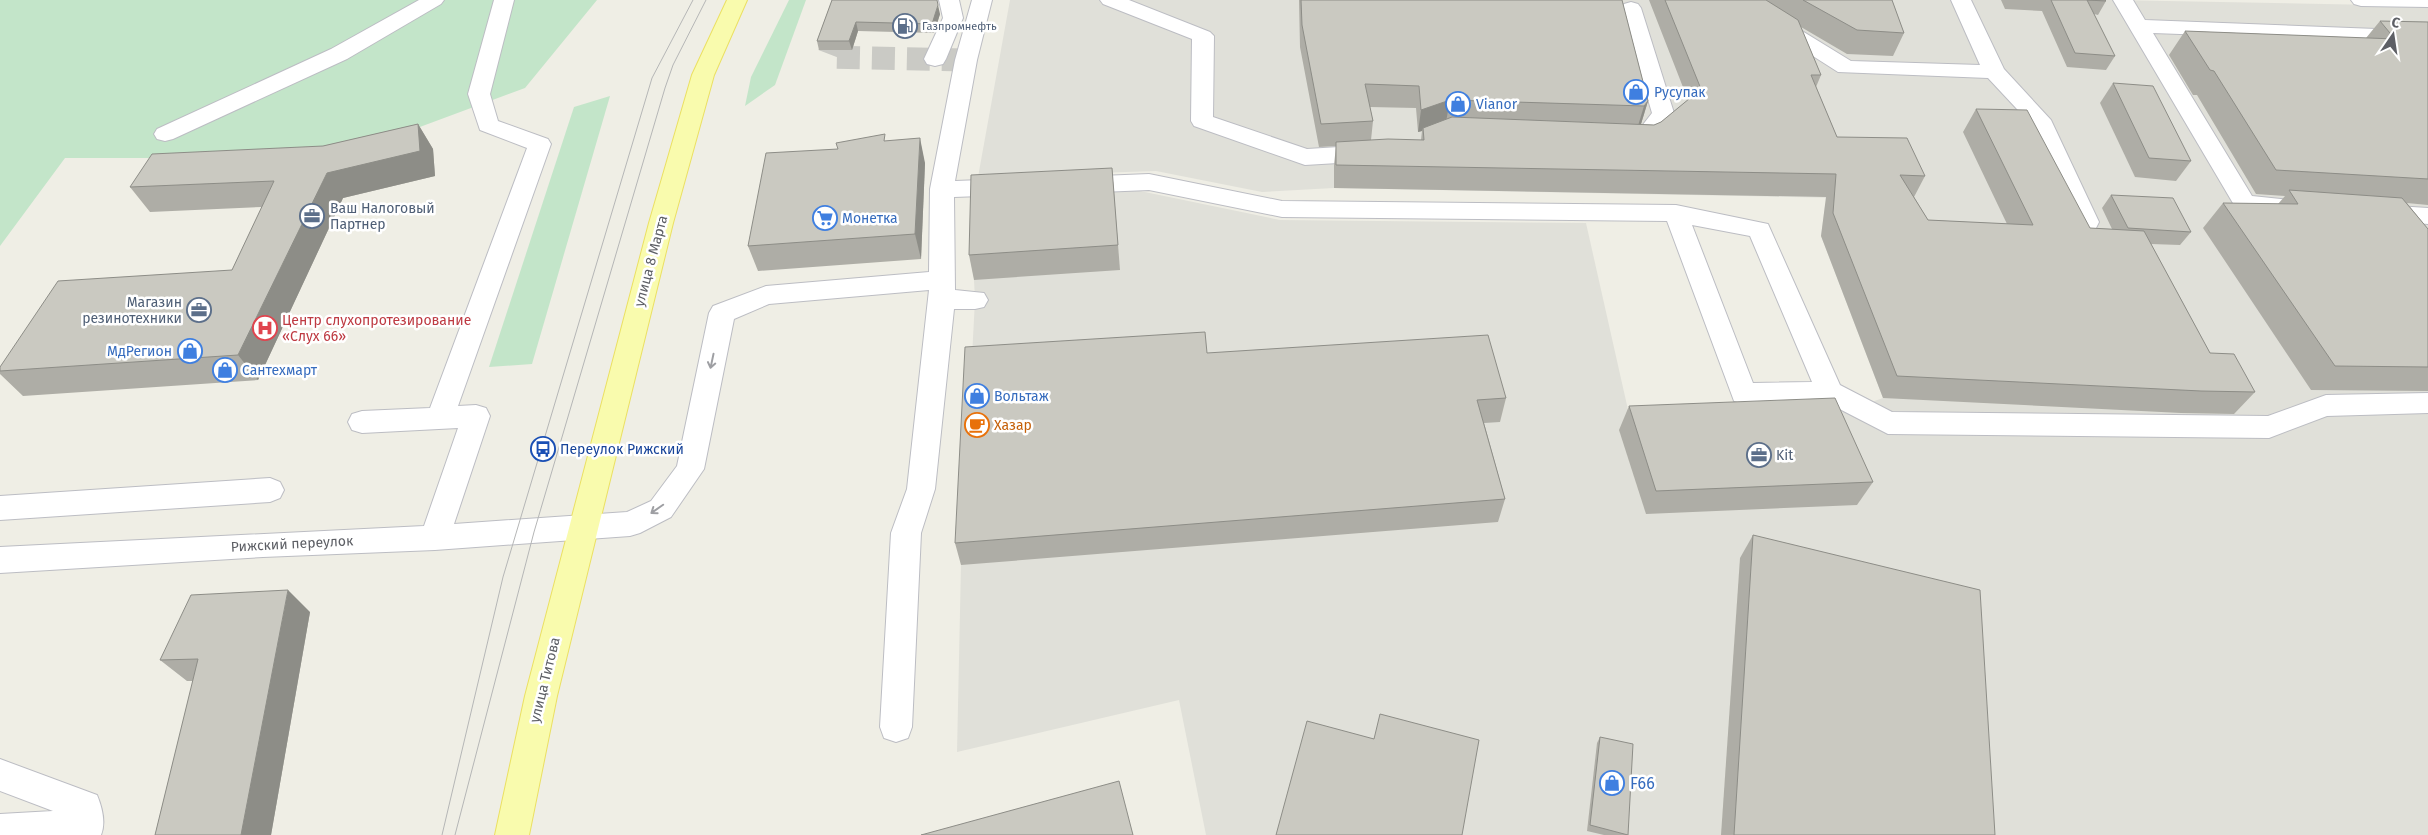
<svg xmlns="http://www.w3.org/2000/svg" width="2428" height="835" font-family="'Fira Sans',sans-serif">
	<rect width="100%" height="100%" fill="#efeee5"/>
	<path fill="#e0e0d9" d="M1010 0H2112L2428 6V835H1206L1179 700 957 752 961 565 975 300 974 280 1114 191H1140L1280 220 1586 223 1631 423 1840 413 1883 398 1821 236 1825 206 1840 198 1334 188 1262 192 1156 171 978 177Z"/>
	<g fill="#c3e5c9">
		<path d="M0 0H597L525 88 366 147 184 158H65L0 246Z"/>
		<path d="M789 0H806L775 85 745 106 751 77Z"/>
		<path d="M610 96 532 364 489 367 574 107Z"/>
	</g>
	<g fill="none" stroke-linecap="round" stroke-linejoin="round">
		<path stroke="#cacac5" stroke-width="23" stroke-dasharray="23 12" stroke-linecap="butt" d="M850 0 828 57 966 60"/>
		<defs>
			<g id="minor">
				<path d="M419 0H444L441 4 347 59 173 139 165 141 157 139 154 134 157 129 331 49Z"/>
				<path d="M494 0H514L490 94 498 121 548 139 551 144 458 406 476 405 486 408 490 416 454 524 627 512 651 501 677 466 709 313 713 306 766 286 929 272 930 189 955 60 972 0H992L977 60 955 181 1008 179 1016 181 1020 187 1016 193 1008 195 954 197 955 290 984 293 988 300 984 307 975 309H954L935 489 921 533 912 727 908 738 896 742 884 738 880 727 891 533 907 489 929 290 769 304 734 319 704 469 671 517 640 533 630 536 435 550 263 557 0 573V547L424 526 458 428 362 433 352 430 348 422 352 414 362 411 430 408 527 148 480 130 468 94Z"/>
				<path d="M939 0H959L963 18 946 59 943 64 935 66 927 64 924 59 943 18Z"/>
				<path d="M1100 0H1129L1210 32 1214 36 1213 117 1307 149 1371 145 1379 148 1383 153 1379 158 1371 161 1305 165 1194 126 1191 121 1192 39 1103 4Z"/>
				<path d="M1745 0H1765L1768 10 1851 61 1980 65 1951 0H1971L2004 69 2051 120 2099 222 2096 228 2087 230 2078 228 2030 123 1988 78 1838 72 1752 17Z"/>
				<path d="M2113 0H2133L2145 20 2428 31V43L2153 33 2252 196 2291 200 2295 206 2291 212C2275 216 2253 214 2237 210Z"/>
				<path d="M2351 0H2428V7L2361 6 2354 4Z"/>
				<path d="M1631 2 1638 4 1641 8 1674 113C1656 140 1652 153 1617 143L1614 138 1617 133 1638 131 1652 113 1621 8 1624 4Z"/>
				<path d="M1149 174 1282 201 1676 205 1768 224 1840 385 1892 412 2268 416 2326 395 2428 393V413L2327 416 2269 438 1888 434 1826 402 1744 404 1734 401 1667 221 1282 217 1149 190 1076 193 1068 191 1064 185 1068 179 1076 177ZM1692 225 1750 236 1812 382 1753 383Z"/>
				<path d="M2380 205 2428 208V224L2371 219 2368 213 2371 207Z"/>
				<path d="M270 478 280 482 284 490 280 498 270 502 0 520V496Z"/>
				<path d="M0 759 97 795C102 807 106 823 101 835H0V814L53 811 0 791Z"/>
			</g>
			<path id="major" d="M727 0H747L714 75 673 223 557 696 529 835H495L525 696 649 223 692 75Z"/>
		</defs>
		<use href="#minor" stroke="#bcbdc3" stroke-width="2"/>
		<use href="#major" stroke="#ebe062" stroke-width="2"/>
		<use href="#minor" fill="#fff" fill-rule="evenodd"/>
		<use href="#major" fill="#f9fbad" fill-rule="evenodd"/>
		<g stroke="#b5b6b6" stroke-width="1">
			<path d="M442 835 503 577 652 78 693 0"/>
			<path d="M455 835 534 532 665 88 673 65 706 0"/>
		</g>
	</g>
	<g fill="#aeada6" fill-rule="evenodd">
		<path d="M832 0 940 14 934 33 858 31 852 50H819L817 41Z"/>
		<path d="M1299 0H1622L1648 101 1641 124 1654 125 1661 122 1688 100 1649 0H1892L1904 33 1893 56 1847 54 1801 27 1821 75 1816 87 1837 137 1925 176 1914 197 1928 220 2007 224 1963 132 1976 109 2090 228 2112 229 2102 208 2111 195 2191 232 2180 245 2151 244 2210 353 2255 392 2234 414 2181 413 1883 398 1821 236 1826 197 1334 188V165L1336 146 1319 147 1300 47ZM1370 107 1416 108 1418 132 1422 131 1421 140H1371L1373 121Z"/>
		<path d="M2001 0H2105L2106 1 2098 15 2094 14 2115 56 2106 70 2067 67 2042 11 2005 9Z"/>
		<path d="M2380 21 2428 22V205L2407 203 2428 229V391L2311 390 2203 228 2223 203 2278 204 2285 196 2256 194 2197 95H2193L2169 55 2185 31 2366 38Z"/>
		<path d="M2113 83 2191 161 2176 181 2135 177 2100 103Z"/>
		<path d="M418 124 433 149 435 176 343 198 258 380 23 396 0 374V367L232 270 262 207 150 212 130 187 323 146Z"/>
		<path d="M886 141 925 163 921 259 758 271 748 246 838 149Z"/>
		<path d="M1112 168 1120 270 974 280 969 255Z"/>
		<path d="M1207 353 1506 398 1500 422 1484 423 1505 499 1498 522 961 565 955 543Z"/>
		<path d="M1629 406 1873 482 1857 505 1646 514 1619 430Z"/>
		<path d="M1753 535 1995 835H1721L1740 558Z"/>
		<path d="M310 612 271 835H155L193 681H187L160 660Z"/>
		<path d="M1600 737 1628 835H1604L1587 831 1597 743Z"/>
	</g>
	<g fill="#8d8d87">
		<path d="M938 5 940 14 934 33 932 24Z"/>
		<path d="M856 22 858 31 852 50 849 41Z"/>
		<path d="M1450 100 1446 122 1423 128 1422 131 1418 132 1421 110Z"/>
		<path d="M1648 101 1641 124 1637 129 1644 106Z"/>
		<path d="M418 124 433 149 435 176 343 198 258 380 238 355 327 173Z"/>
		<path d="M920 138 925 163 921 259 915 234Z"/>
		<path d="M288 590 310 612 271 835H241Z"/>
	</g>
	<g fill="#cac9c1" stroke="#8d8d87">
		<path d="M832 0H937L938 5 932 24 856 22 849 41H817Z"/>
		<path d="M1301 0H1622L1648 101 1644 106 1450 100 1421 110 1419 86 1365 84 1373 121 1321 124 1302 25Z"/>
		<path d="M1665 0H1766L1798 20 1821 75H1811L1837 137 1907 138 1925 176 1900 175 1928 220 2033 225 1976 109 2027 110 2090 228 2144 231 2210 353 2234 354 2255 392 2201 391 1897 376 1833 213 1836 174 1336 165V142L1388 139 1424 140 1423 128 1452 117 1654 125 1661 122 1701 89Z"/>
		<path d="M1803 0H1892L1904 33 1857 30Z"/>
		<path d="M2051 0H2105L2106 1 2087 0 2115 56 2075 53Z"/>
		<path d="M2380 21 2428 22V179L2276 170 2214 71 2210 70 2185 31 2395 39Z"/>
		<path d="M2113 83 2153 86 2191 161 2149 158Z"/>
		<path d="M418 124 420 151 327 173 238 355 0 371V367L58 281 232 270 274 181 130 187 152 154 323 146Z"/>
		<path d="M885 134 884 141 920 138 915 234 748 246 766 153 838 149 836 143Z"/>
		<path d="M1112 168 1118 245 969 255 971 175Z"/>
		<path d="M2289 190 2402 198 2428 229V367L2335 366 2223 203 2298 204Z"/>
		<path d="M2111 195 2173 198 2191 232 2128 228Z"/>
		<path d="M1205 332 1207 353 1488 335 1506 398 1477 400 1505 499 955 543 965 347Z"/>
		<path d="M1835 398 1873 482 1656 491 1629 406Z"/>
		<path d="M1753 535 1980 590 1995 835H1734Z"/>
		<path d="M288 590 241 835H155L198 659 160 660 191 595Z"/>
		<path d="M1380 714 1479 740 1462 835H1276L1307 721 1374 739Z"/>
		<path d="M1600 737 1633 744 1628 835 1590 825Z"/>
		<path d="M1119 781 1133 835H921Z"/>
	</g>
	<defs><path id="oneway-shaft" d="M-6 0H5M1.5-3L5.5 0L1.5 3" fill="none" stroke-width="1.6" stroke-linecap="round" stroke-linejoin="round" transform="scale(1.25)"/></defs>
	<g stroke="#9e9fa3">
		<use href="#oneway-shaft" transform="translate(712 361) rotate(102)"/>
		<use href="#oneway-shaft" transform="translate(657 509) rotate(145)"/>
	</g>
	<defs>
		<symbol id="fuel-ring" viewBox="-11 -11 22 22"><circle r="9.5" fill="#fff" stroke="#5c6f8a" stroke-width="1.5"/><path d="M-5.5-6h7V0h2V4h1.3V-2.5L3-4.5l.8-.8L6-3V5H2.5V1h-1V6h-7ZM-4.2-4.7v3.2H.2V-4.7Z" fill="#5c6f8a"/></symbol>
		<symbol id="shop-ring" viewBox="-11 -11 22 22"><circle r="9.5" fill="#fff" stroke="#3f7fe0" stroke-width="1.5"/><path d="M-5-2.5h2.3a2.7 3.5 0 0 1 5.4 0H5L5.5 6h-11ZM-1.5-2.5h3a1.5 2.3 0 0 0-3 0Z" fill="#3f7fe0"/></symbol>
		<symbol id="office-ring" viewBox="-11 -11 22 22"><circle r="9.5" fill="#fff" stroke="#5c6f8a" stroke-width="1.5"/><path d="M-6-3h4V-5.5h4V-3h4V5H-6ZM-1-4.5V-3h2v-1.5ZM-6 0V1H6V0Z" fill="#5c6f8a"/></symbol>
		<symbol id="supermarket-ring" viewBox="-11 -11 22 22"><circle r="9.5" fill="#fff" stroke="#3f7fe0" stroke-width="1.5"/><path d="M-6-5.5h2.5l.6 2H6L4.5 2H-2.5L-4.4-4H-6ZM-1.5 3.2a1.3 1.3 0 1 0 .1 0ZM3 3.2a1.3 1.3 0 1 0 .1 0Z" fill="#3f7fe0"/></symbol>
		<symbol id="hospital-ring" viewBox="-11 -11 22 22"><circle r="9.5" fill="#fff" stroke="#e0444e" stroke-width="1.5"/><path d="M-5-5h3v3.5h4V-5h3V5h-3V1.5h-4V5h-3Z" fill="#e0444e"/></symbol>
		<symbol id="cafe-ring" viewBox="-11 -11 22 22"><circle r="9.5" fill="#fff" stroke="#e8710a" stroke-width="1.5"/><path d="M-5.5-4.5H6V0H3Q3 3.5 0 3.5H-2.5Q-5.5 3.5-5.5 0ZM3-3.2v2h1.7v-2ZM-6 4.5H4V6H-6Z" fill="#e8710a"/></symbol>
		<symbol id="bus-ring" viewBox="-11 -11 22 22"><circle r="9.5" fill="#fff" stroke="#1a4fb4" stroke-width="1.5"/><path d="M-5-6H5V4H4V6H2V4H-2V6H-4V4H-5ZM-3.5-4V0h7V-4ZM-3.5 1.2v1.5H-2V1.2ZM2 1.2v1.5H3.5V1.2Z" fill="#1a4fb4"/></symbol>
	</defs>
	<g fill-rule="evenodd">
		<use href="#fuel-ring" x="891" y="12" width="28" height="28"/>
		<use href="#shop-ring" x="1622" y="78" width="28" height="28"/>
		<use href="#shop-ring" x="1444" y="90" width="28" height="28"/>
		<use href="#office-ring" x="298" y="202" width="28" height="28"/>
		<use href="#supermarket-ring" x="811" y="204" width="28" height="28"/>
		<use href="#office-ring" x="185" y="296" width="28" height="28"/>
		<use href="#hospital-ring" x="251" y="314" width="28" height="28"/>
		<use href="#shop-ring" x="176" y="337" width="28" height="28"/>
		<use href="#shop-ring" x="211" y="356" width="28" height="28"/>
		<use href="#shop-ring" x="963" y="382" width="28" height="28"/>
		<use href="#cafe-ring" x="963" y="411" width="28" height="28"/>
		<use href="#bus-ring" x="529" y="435" width="28" height="28"/>
		<use href="#office-ring" x="1745" y="441" width="28" height="28"/>
		<use href="#shop-ring" x="1598" y="769" width="28" height="28"/>
	</g>
	<g text-anchor="middle" dominant-baseline="central" stroke-width="5" stroke-linejoin="round" paint-order="stroke">
		<g font-size="11" fill="#4e5e75" stroke="#fff" text-anchor="start">
			<text x="922" y="26">Газпромнефть</text>
		</g>
		<g font-size="14" fill="#366cbe" stroke="#fff" text-anchor="start">
			<text x="1654" y="92">Русупак</text>
			<text x="1476" y="104">Vianor</text>
			<text x="842" y="218">Монетка</text>
			<text x="172" y="351" text-anchor="end">МдРегион</text>
			<text x="242" y="370">Сантехмарт</text>
			<text x="994" y="396">Вольтаж</text>
		</g>
		<g font-size="14" fill="#4e5e75" stroke="#fff" text-anchor="start">
			<text x="330" y="208">Ваш Налоговый<tspan x="330" dy="16">Партнер</tspan></text>
			<text x="182" y="302" text-anchor="end">Магазин<tspan x="182" dy="16">резинотехники</tspan></text>
			<text x="1776" y="455">Kit</text>
		</g>
		<g font-size="14" fill="#5d5f65" stroke="#fff">
			<text transform="translate(651 261) rotate(-75)">улица 8 Марта</text>
			<text transform="translate(292 544) rotate(-3)">Рижский переулок</text>
			<text transform="translate(545 680) rotate(-76)">улица Титова</text>
		</g>
		<g font-size="14" fill="#be3a42" stroke="#fff" text-anchor="start">
			<text x="282" y="320">Центр слухопротезирование<tspan x="282" dy="16">«Слух 66»</tspan></text>
		</g>
		<g font-size="14" fill="#c56008" stroke="#fff" text-anchor="start">
			<text x="994" y="425">Хазар</text>
		</g>
		<g font-size="14" fill="#164399" stroke="#fff" text-anchor="start">
			<text x="560" y="449">Переулок Рижский</text>
		</g>
		<g font-size="16" fill="#366cbe" stroke="#fff" text-anchor="start">
			<text x="1630" y="783">F66</text>
		</g>
	</g>
	<g transform="translate(2393 35) rotate(13)" stroke="#ffffff" stroke-width="4" paint-order="stroke">
	<path d="M0-4L9 19L0 12L-9 19Z" fill="#5d5f65"/>
	<text y="-8" font-size="14" font-weight="bold" text-anchor="middle" fill="#5d5f65">С</text>
	</g>
</svg>
